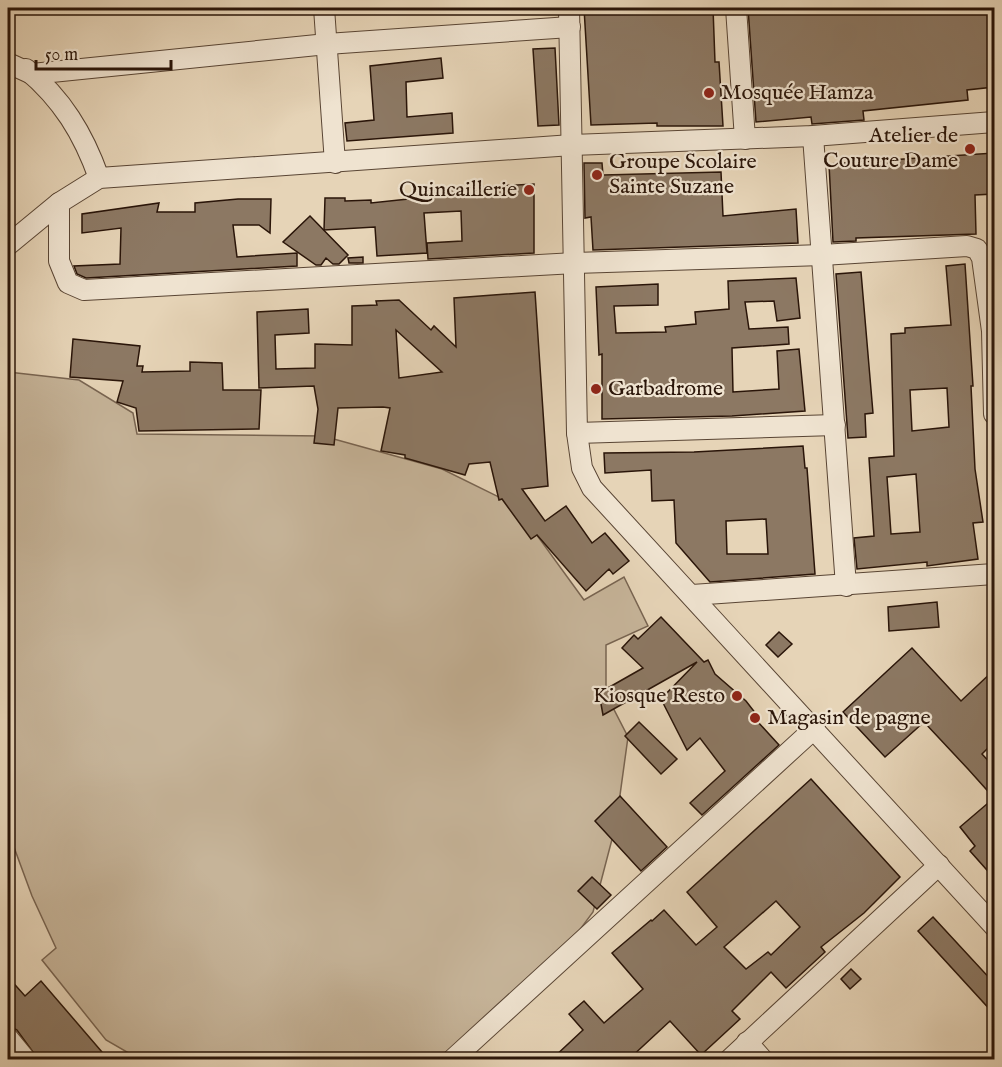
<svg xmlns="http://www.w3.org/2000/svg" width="1002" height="1067" font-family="'IM FELL English',serif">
	<rect width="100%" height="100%" fill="#e6d4b7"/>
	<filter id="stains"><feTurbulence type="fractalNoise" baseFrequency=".00333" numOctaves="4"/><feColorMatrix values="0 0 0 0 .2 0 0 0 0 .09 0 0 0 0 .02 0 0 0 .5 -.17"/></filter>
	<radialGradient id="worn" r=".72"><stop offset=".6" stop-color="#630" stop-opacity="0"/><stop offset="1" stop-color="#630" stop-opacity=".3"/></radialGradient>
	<path fill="#c6b499" stroke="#786451" stroke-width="1.5" d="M8 372 79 380 133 413 137 434 323 436 442 469 515 505 584 600 624 577 648 626 606 645V694L628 737 616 824 593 912 519 1012 440 1059H139L106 1040 42 960 56 948 32 896 8 831Z"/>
	<g fill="#8c7863" stroke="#2a1509" stroke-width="1.5" fill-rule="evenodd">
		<path d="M584 8H597V14L627 12V8H646V11L673 8H713L715 62H719L723 126H657V123L591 125Z"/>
		<path d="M748 8H994V87L967 90 968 100 863 111 864 120 812 124 811 117 756 122Z"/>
		<path d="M555 48 559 125 538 126 533 49Z"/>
		<path d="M441 58 443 78 406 82 407 117 452 113 453 133 347 141 345 123 374 120 370 66Z"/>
		<path d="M994 153V194L975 195 976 234 856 238V241L833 242 829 164Z"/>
		<path d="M584 163H602L603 175 721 172 723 216 796 209 798 243 593 250 591 217 585 218Z"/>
		<path d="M534 184V253L428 259 427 243 462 241 461 211 424 213 427 253 377 256 375 227 324 230 325 198H345V201L371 200V203L427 197V190Z"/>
		<path d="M238 199H271L270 233 259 225H233L237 257 297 253V266L86 278 77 274 74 266 120 264 121 228 82 233V214L159 203 157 212H195V203Z"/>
		<path d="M310 216 348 255 339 264H333L326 258 321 265H316L283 242Z"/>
		<path d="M363 257V263H349L348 258Z"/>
		<path d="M965 264 973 386H971L975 469 983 522 973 523 978 559 927 566V562L857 569 854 538 874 536 869 458 894 456 891 334 905 333V328L951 325 946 266ZM947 388 949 427 912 431 910 390ZM916 474 920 532 891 534 887 477Z"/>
		<path d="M861 272 873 413 865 414 866 437 848 438 836 274Z"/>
		<path d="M796 278 800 318 777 321 774 301 745 302 749 329 788 327 789 344 732 348 733 392 779 389 777 351 799 349 805 411 732 416 602 419V354L599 355 596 287 658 284V305L614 306 616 333 666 332 665 327 696 324 695 312 729 309 728 281Z"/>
		<path d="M535 292 548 486 522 489 545 521 566 506 592 543 605 533 629 561 613 574 609 569 586 591 537 535 531 539 502 499 499 500 490 462 469 464 465 475 405 458V455L381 451 390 408 383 407 338 408 334 445 314 443 318 409 314 386 259 388 257 312 308 309 309 333 275 335 276 369 315 368V344L352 345V306L377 305 376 301 399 300 431 330 434 326 456 347 454 298ZM396 330 442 372 399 378Z"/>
		<path d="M73 339 140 346 137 366H143L142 372 190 371V362L222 363 223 390H261L259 429 139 431 136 408 117 402 123 381 70 377Z"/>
		<path d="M803 446 805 468H807L815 574 710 582 676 543 674 500 652 501 651 470 605 473 604 453 694 452ZM766 519 768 554H727L726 521Z"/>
		<path d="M937 602 939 627 889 631 888 607Z"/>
		<path d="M661 617 704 662 708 660 715 674 746 701 760 719 757 721 779 745 702 815 690 803 725 771 700 738 687 750 661 699 697 662 603 715 599 693 643 668 622 648 634 635 638 639Z"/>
		<path d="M779 632 792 644 778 657 766 645Z"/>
		<path d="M912 648 961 701 994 670V742L982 754 994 767V878L970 851 975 846 960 827 994 798 968 769 924 722 885 757 843 712Z"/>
		<path d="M639 722 677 759 661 774 625 736Z"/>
		<path d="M811 779 900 877 864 913 821 947 825 952 786 988 771 972 732 1011 740 1019 701 1055 670 1021 629 1059H552L583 1030 569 1014 584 1001 604 1023 643 989 612 953 651 920 652 921 664 910 696 945 717 927 687 892ZM776 901 800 927 771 955 768 952 746 969 724 947Z"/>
		<path d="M620 796 667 847 641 871 595 821Z"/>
		<path d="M592 877 611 895 597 909 578 891Z"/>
		<path d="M933 917 994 983V1014L918 931Z"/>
		<path d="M851 969 861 979 850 989 841 979Z"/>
		<path d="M8 977 25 996 41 981 108 1059H38L17 1030 8 1025Z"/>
	</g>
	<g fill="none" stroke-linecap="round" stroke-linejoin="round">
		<defs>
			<g id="minor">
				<path d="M324 8 335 163"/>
				<path d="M569 8 577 433 582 468 592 488 994 926"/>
				<path d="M736 8 745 139"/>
				<path d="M8 63 32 74 327 44 570 27"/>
				<path d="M26 69C62 99 83 133 99 178"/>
				<path d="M813 136 846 586"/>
				<path d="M59 203V261L68 283 84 290 575 263 822 255 967 246 977 249 982 258 992 331 994 414"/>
				<path d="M8 245 59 203 99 178 572 145 813 136 994 122"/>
				<path d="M577 433 835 425"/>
				<path d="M692 595 994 574"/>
				<path d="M8 1038 26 1060"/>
				<path d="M747 1042 763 1060"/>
				<path d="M452 1060 815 728"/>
				<path d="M729 1060 939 865"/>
			</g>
		</defs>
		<use href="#minor" stroke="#594534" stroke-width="22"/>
		<use href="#minor" stroke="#efe3d0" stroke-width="20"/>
	</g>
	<g fill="#8f2418" stroke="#efe3d0" stroke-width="2">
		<circle cx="709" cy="93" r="6"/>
		<circle cx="970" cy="149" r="6"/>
		<circle cx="597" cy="175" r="6"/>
		<circle cx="529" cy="190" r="6"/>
		<circle cx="596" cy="389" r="6"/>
		<circle cx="737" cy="696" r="6"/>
		<circle cx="755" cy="718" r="6"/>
	</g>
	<g text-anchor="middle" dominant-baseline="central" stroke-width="4.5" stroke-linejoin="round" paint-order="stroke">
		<g font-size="22" fill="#2a1509" stroke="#efe3d0" text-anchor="start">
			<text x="721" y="93">Mosquée Hamza</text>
			<text x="958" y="136" text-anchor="end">Atelier de<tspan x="958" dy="25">Couture Dame</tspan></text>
			<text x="609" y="162">Groupe Scolaire<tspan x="609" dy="25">Sainte Suzane</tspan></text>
			<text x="517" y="190" text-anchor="end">Quincaillerie</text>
			<text x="608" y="389">Garbadrome</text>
			<text x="725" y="696" text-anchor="end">Kiosque Resto</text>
			<text x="767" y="718">Magasin de pagne</text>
		</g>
	</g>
	<rect width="1002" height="1067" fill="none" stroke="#e6d4b7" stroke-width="30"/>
	<rect x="9" y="9" width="984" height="1049" fill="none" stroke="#2a1509" stroke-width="3"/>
	<rect x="15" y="15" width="972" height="1037" fill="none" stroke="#2a1509" stroke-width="1.5"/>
	<path d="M36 60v9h135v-9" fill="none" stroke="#2a1509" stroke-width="3"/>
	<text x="45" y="60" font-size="18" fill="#2a1509" stroke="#efe3d0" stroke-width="4.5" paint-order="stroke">50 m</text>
	<rect width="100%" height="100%" filter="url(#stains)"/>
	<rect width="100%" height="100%" fill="url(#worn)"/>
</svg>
